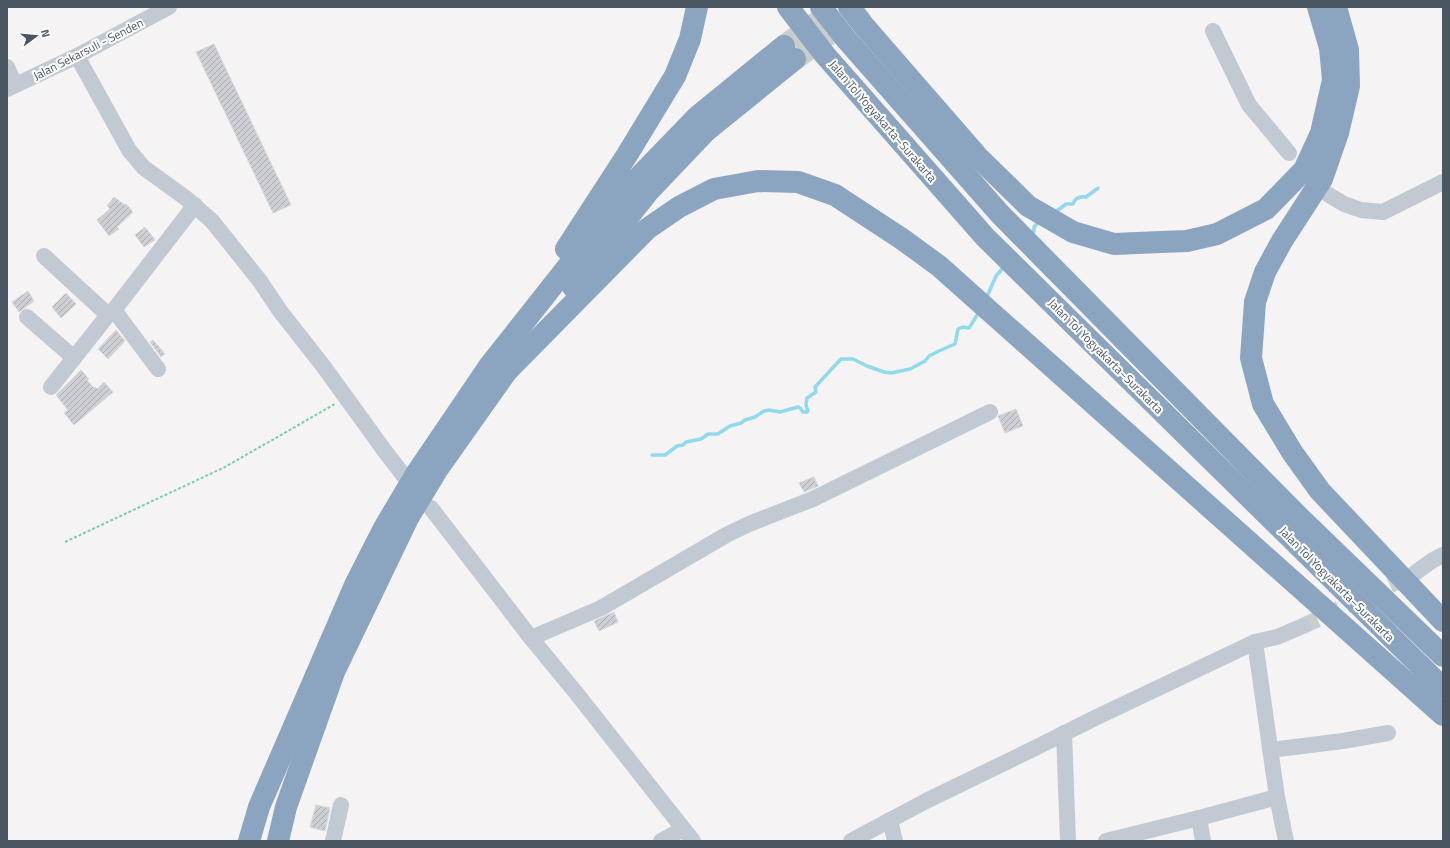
<svg xmlns="http://www.w3.org/2000/svg" width="1450" height="848" font-family="'Titillium Web',sans-serif">
	<defs>
		<pattern id="building-hatch" width="6" height="6" patternUnits="userSpaceOnUse"><rect width="6" height="6" fill="#cdcfd5"/><path d="M-1 1l2-2M0 6l6-6M5 7l2-2" fill="none" stroke="#a8abb0"/></pattern>
	</defs>
	<rect width="100%" height="100%" fill="#f5f3f3"/>
	<g fill="none" stroke-linecap="round" stroke-linejoin="round">
		<g stroke="#90daee" stroke-width="3.5">
			<path d="M1054 213 1066 204H1073C1075 198 1080 196 1086 197L1098 188"/>
			<path d="M1030 234 1034 231V227L1040 221"/>
			<path d="M986 299 996 276 1004 267"/>
			<path d="M652 455H665L677 446 683 445 686 442 701 439 708 434H718L730 426 741 423 745 420 755 417 764 411 769 410 780 412 798 407 800 408 803 412H807L808 411 806 405 807 398 816 392 815 387 841 359H853L867 366 884 372 891 373 910 369 925 361 929 356 939 351 955 344 958 329 963 327 969 328 979 312"/>
		</g>
	</g>
	<g fill="url(#building-hatch)" stroke="#d7d9de">
		<path d="M214 44 291 205 273 213 196 52Z"/>
		<path d="M114 197 125 205 126 204 133 212 117 227 119 229 109 236 97 220 110 209 107 206Z"/>
		<path d="M145 227 155 240 144 247 135 235Z"/>
		<path d="M28 291 34 301 19 312 12 302Z"/>
		<path d="M66 293 76 304 61 318 52 307Z"/>
		<path d="M116 330 125 341 108 359 98 349Z"/>
		<path d="M153 340 165 354 161 357 150 342Z"/>
		<path d="M81 370 89 379 87 380 94 388 95 387 97 389 104 382 113 392 74 425 64 413 68 410 56 395Z"/>
		<path d="M1016 409 1023 426 1005 433 998 416Z"/>
		<path d="M814 477 818 486 804 492 799 483Z"/>
		<path d="M614 612 618 622 599 631 594 621Z"/>
		<path d="M316 805 330 808 325 831 310 827Z"/>
	</g>
	<g fill="none" stroke-linecap="round" stroke-linejoin="round">
		<path stroke="#caccce" stroke-width="16" stroke-dasharray="16 8" stroke-linecap="butt" d="M1303 626 1412 575"/>
		<g stroke="#caccce" stroke-width="22" stroke-dasharray="22 11" stroke-linecap="butt">
			<path d="M784 46 838 7"/>
			<path d="M795 59 865 8"/>
		</g>
		<path stroke="#7ad0a6" stroke-width="2" stroke-dasharray="3 2" stroke-linecap="butt" d="M65 542 225 467 335 404"/>
		<g stroke="#c1cad2" stroke-width="16">
			<path d="M1213 31 1249 105 1289 153"/>
			<path d="M77 56 129 150 143 167 187 199 212 221 260 281 280 311 324 367 384 450 404 476"/>
			<path d="M7 67 15 85"/>
			<path d="M7 89 77 56 169 7"/>
			<path d="M1329 195 1344 204 1361 210 1383 212 1443 182"/>
			<path d="M44 256 108 315"/>
			<path d="M114 310 158 369"/>
			<path d="M27 317 74 358"/>
			<path d="M51 387 108 315 114 310 195 205"/>
			<path d="M431 508 531 638 577 694 693 841"/>
			<path d="M1415 573 1433 560 1443 555"/>
			<path d="M531 638 601 608 728 534 749 524 813 499 990 412"/>
			<path d="M1255 642 1277 797 1286 841"/>
			<path d="M1064 733 1068 841"/>
			<path d="M1270 750 1343 741 1388 733"/>
			<path d="M1199 818 1203 841"/>
			<path d="M890 820 895 841"/>
			<path d="M333 841 341 805"/>
			<path d="M661 841 683 829"/>
			<path d="M851 841 926 801 1033 749 1097 717 1255 642 1277 637 1303 626"/>
			<path d="M1106 841 1199 818 1277 797"/>
		</g>
		<g stroke="#8ba5c1" stroke-width="22">
			<path d="M788 7 825 55 985 237 1443 688"/>
			<path d="M821 7 846 39 1000 214 1299 517 1443 656"/>
			<path d="M849 7 864 26 978 157 1028 206 1073 232 1114 244 1161 242 1187 241 1217 234 1266 209 1304 170 1321 133 1333 80 1330 48 1318 7"/>
			<path d="M1336 7 1348 50 1349 86 1338 133 1322 179 1282 241 1265 272 1255 302 1251 358 1263 404 1292 452 1320 491 1443 621"/>
			<path d="M566 249 627 155 675 76 690 39 697 7"/>
			<path d="M573 287 648 192 706 131 795 59"/>
			<path d="M505 373 647 229 679 207 714 189 758 181 798 182 835 195 902 239 939 266 1443 715"/>
			<path d="M249 841 259 807 355 585 384 528 416 474 490 365 637 179 698 116 784 46"/>
			<path d="M278 841 286 807 334 672 408 518 437 470 514 361"/>
		</g>
	</g>
	<g text-anchor="middle" dominant-baseline="central" stroke-width="4" stroke-linejoin="round" paint-order="stroke">
		<g font-size="12" fill="#4a5661" stroke="#fff">
			<text transform="translate(88 49) rotate(-27)">Jalan Sekarsuli - Senden</text>
			<text transform="translate(883 121) rotate(49)">Jalan Tol Yogyakarta–Surakarta</text>
			<text transform="translate(1106 356) rotate(45)">Jalan Tol Yogyakarta–Surakarta</text>
			<text transform="translate(1337 584) rotate(45)">Jalan Tol Yogyakarta–Surakarta</text>
		</g>
	</g>
	<rect width="1450" height="848" fill="none" stroke="#4a5661" stroke-width="16"/>
	<g transform="translate(36 36) rotate(74)" stroke="#ffffff" stroke-width="3" paint-order="stroke">
	<path d="M0-3L7 15L0 10L-7 15Z" fill="#4a5661"/>
	<text y="-6" font-size="11" font-weight="bold" text-anchor="middle" fill="#4a5661">N</text>
	</g>
</svg>
